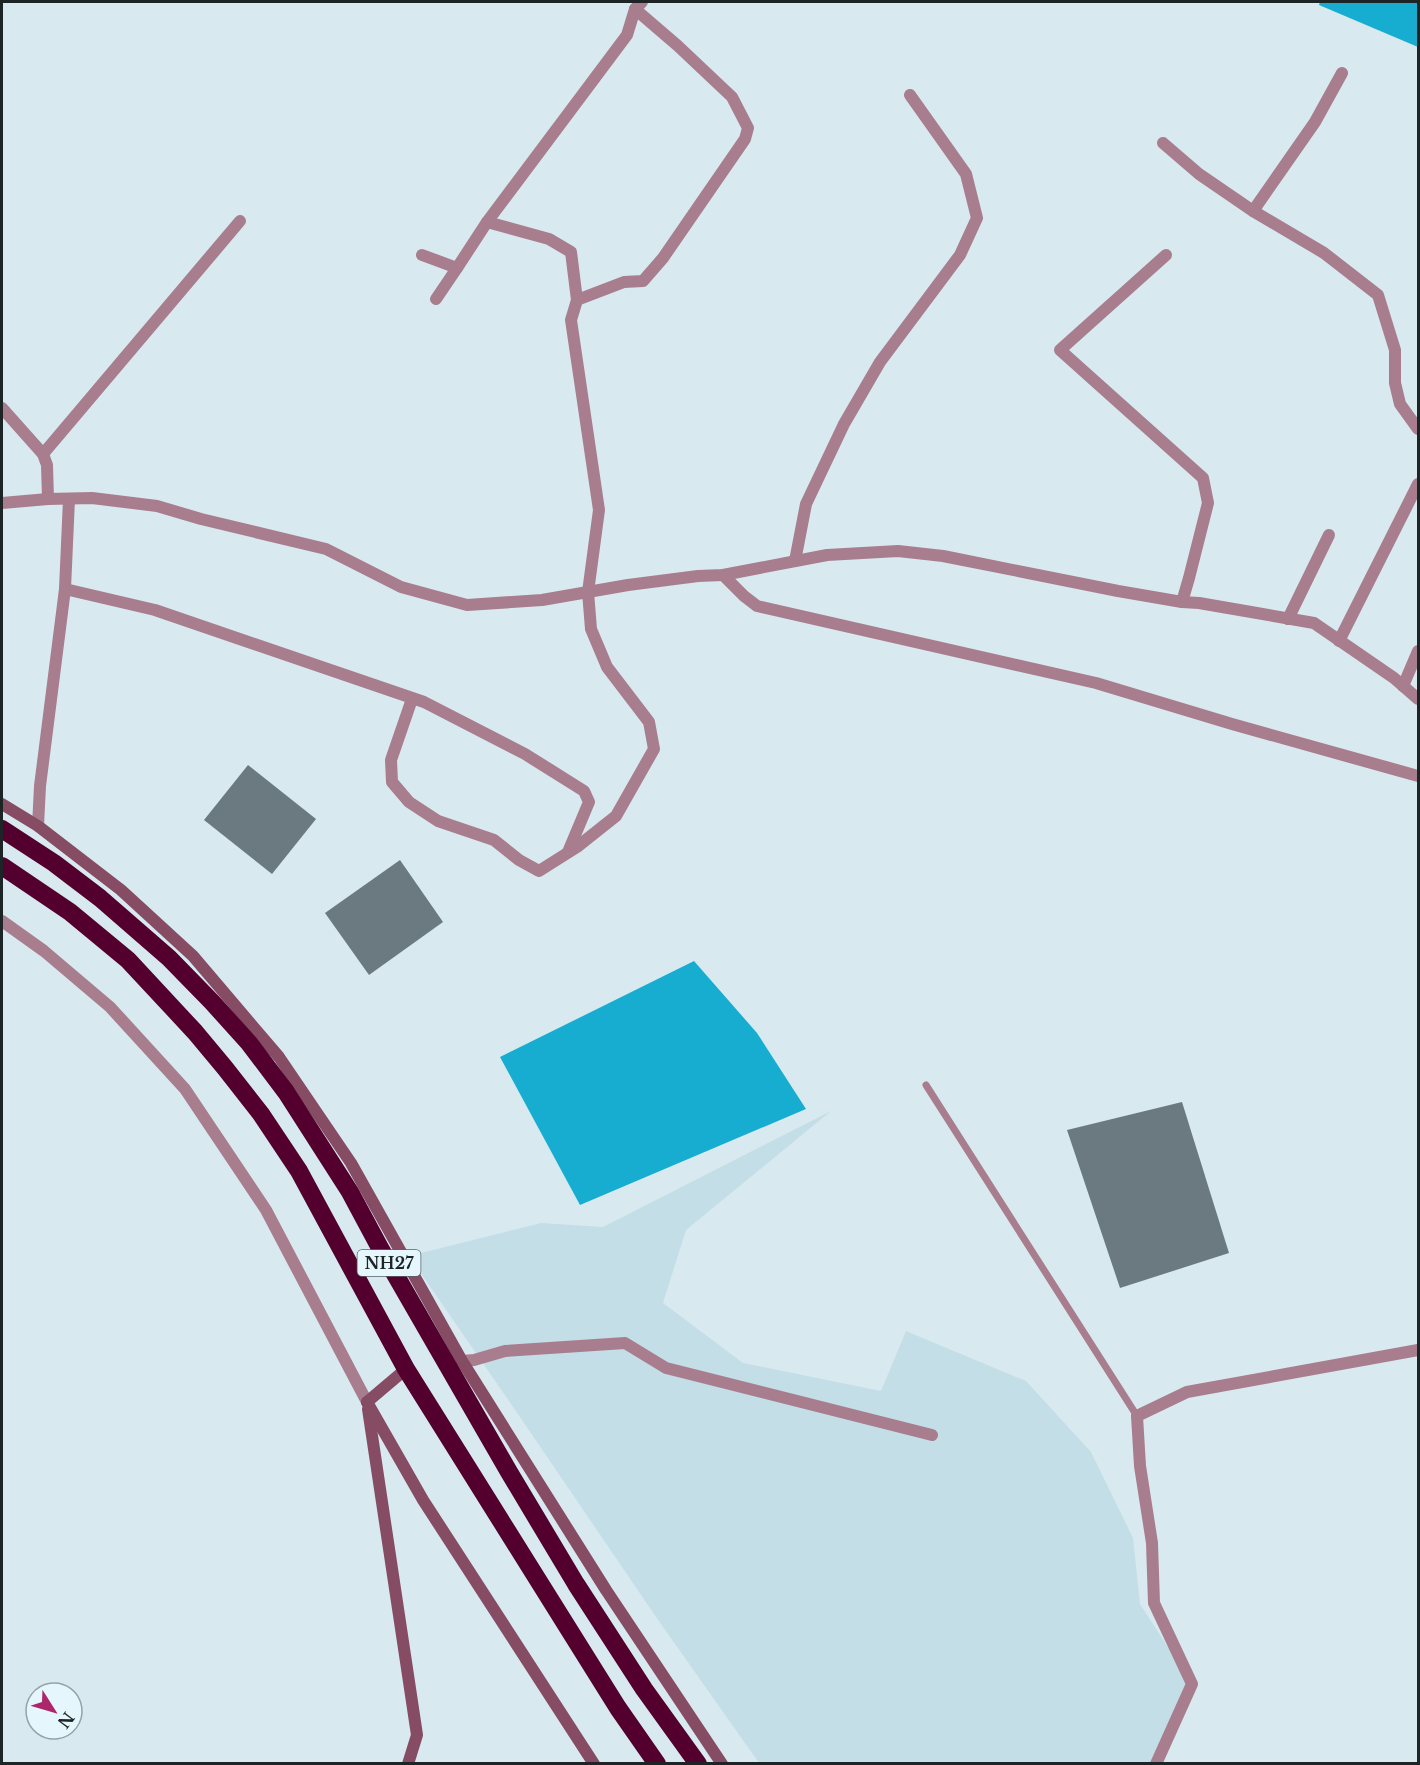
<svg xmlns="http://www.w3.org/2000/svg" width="1420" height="1765" font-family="'Libre Baskerville',serif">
	<rect width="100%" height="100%" fill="#d8eaf0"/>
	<path fill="#c4dee7" d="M831 1111 686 1230 663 1303 743 1363 881 1391 906 1331 1026 1381 1091 1452 1133 1538 1140 1604 1192 1684 1156 1763H759L656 1617 522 1420 409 1256 541 1223 603 1227Z"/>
	<g fill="#17add1">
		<path d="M1320 2H1418V47L1319 5Z"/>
		<path d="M694 961 757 1033 806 1109 580 1205 500 1057Z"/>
	</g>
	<g fill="#6a7a80">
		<path d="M248 765 316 819 272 874 204 820Z"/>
		<path d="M400 860 443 922 369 975 325 913Z"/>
		<path d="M1182 1102 1229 1253 1120 1288 1067 1130Z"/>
	</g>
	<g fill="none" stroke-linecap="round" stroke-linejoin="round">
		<path stroke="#a87e8e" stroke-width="7" d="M926 1085 1137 1416"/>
		<g stroke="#a87e8e" stroke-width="12">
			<path d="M1163 143 1199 174 1253 211 1324 253 1378 295 1395 350V383L1400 404 1418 429"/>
			<path d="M1253 211 1315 122 1342 73"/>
			<path d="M487 222 549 239 571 252 577 300"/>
			<path d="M422 255 457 268 487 222 627 35 635 9"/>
			<path d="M1166 255 1060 350 1203 478 1208 503 1189 578 1182 602"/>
			<path d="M436 299 457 268"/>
			<path d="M2 408 43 454 47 465 48 499"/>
			<path d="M43 454 240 221"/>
			<path d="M2 503 48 499 92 498 157 506 201 519 326 549 401 587 467 605 542 600 628 585 698 576 723 575 827 555 898 551 943 556 1118 591 1182 602 1199 603 1314 623 1394 678 1418 699"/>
			<path d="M795 561 806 504 844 424 880 362 960 255 977 218 966 174 910 95"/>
			<path d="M723 575 744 596 757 606 1096 683 1232 724 1418 776"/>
			<path d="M65 589 69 499"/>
			<path d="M1288 619 1329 535"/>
			<path d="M1339 641 1418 484"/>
			<path d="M1403 686 1418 651"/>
			<path d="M412 699 391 760 392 782 409 802 438 821 494 840 519 860 539 871 577 847 616 816 654 749 649 722 607 667 591 629 588 592 599 510 571 320 577 300 624 282 643 281 663 258 745 139 748 128 732 97 678 46 635 9 642 2"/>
			<path d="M38 826 40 786 65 589 155 610 424 702 525 754 584 791 589 802 568 852"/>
			<path d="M2 921 44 951 110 1007 185 1089 266 1210 367 1402"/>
			<path d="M462 1361 474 1360 505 1351 625 1343 666 1368 932 1435"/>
			<path d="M1156 1764 1192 1684 1154 1603 1152 1543 1140 1466 1137 1416 1187 1392 1418 1350"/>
		</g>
		<g stroke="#864c64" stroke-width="12">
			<path d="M2 804 38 826 121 890 193 956 279 1057 351 1163 462 1361 606 1590 722 1764"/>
			<path d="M367 1402 423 1500 594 1764"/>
			<path d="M367 1402 406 1369"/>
			<path d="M368 1409 417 1735 408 1764"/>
		</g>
		<g stroke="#54002f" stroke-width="18">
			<path d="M2 829 54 863 100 898 169 958 212 1002 249 1043 286 1092 350 1192 380 1248 509 1472 576 1584 644 1689 698 1764"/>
			<path d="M2 866 70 912 128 960 195 1032 225 1068 261 1114 299 1171 406 1369 618 1708 657 1764"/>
		</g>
	</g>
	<g text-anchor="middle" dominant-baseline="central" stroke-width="4.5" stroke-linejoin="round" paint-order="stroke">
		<rect fill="#e5f7fd" stroke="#596366" stroke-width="1.5" x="357.5" y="1250" width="63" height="26" rx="4.5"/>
		<g font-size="16" font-weight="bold" fill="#1d2426">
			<text x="389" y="1263">NH27</text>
		</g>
	</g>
	<rect width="1420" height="1765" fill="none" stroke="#1d2426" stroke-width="6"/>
	<g transform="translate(54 1711) rotate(127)"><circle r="28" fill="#e5f7fd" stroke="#95a3a7" stroke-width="1.5"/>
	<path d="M0-4.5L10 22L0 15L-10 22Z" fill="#ad266c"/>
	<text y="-9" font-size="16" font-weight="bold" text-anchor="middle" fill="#1d2426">N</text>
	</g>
</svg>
